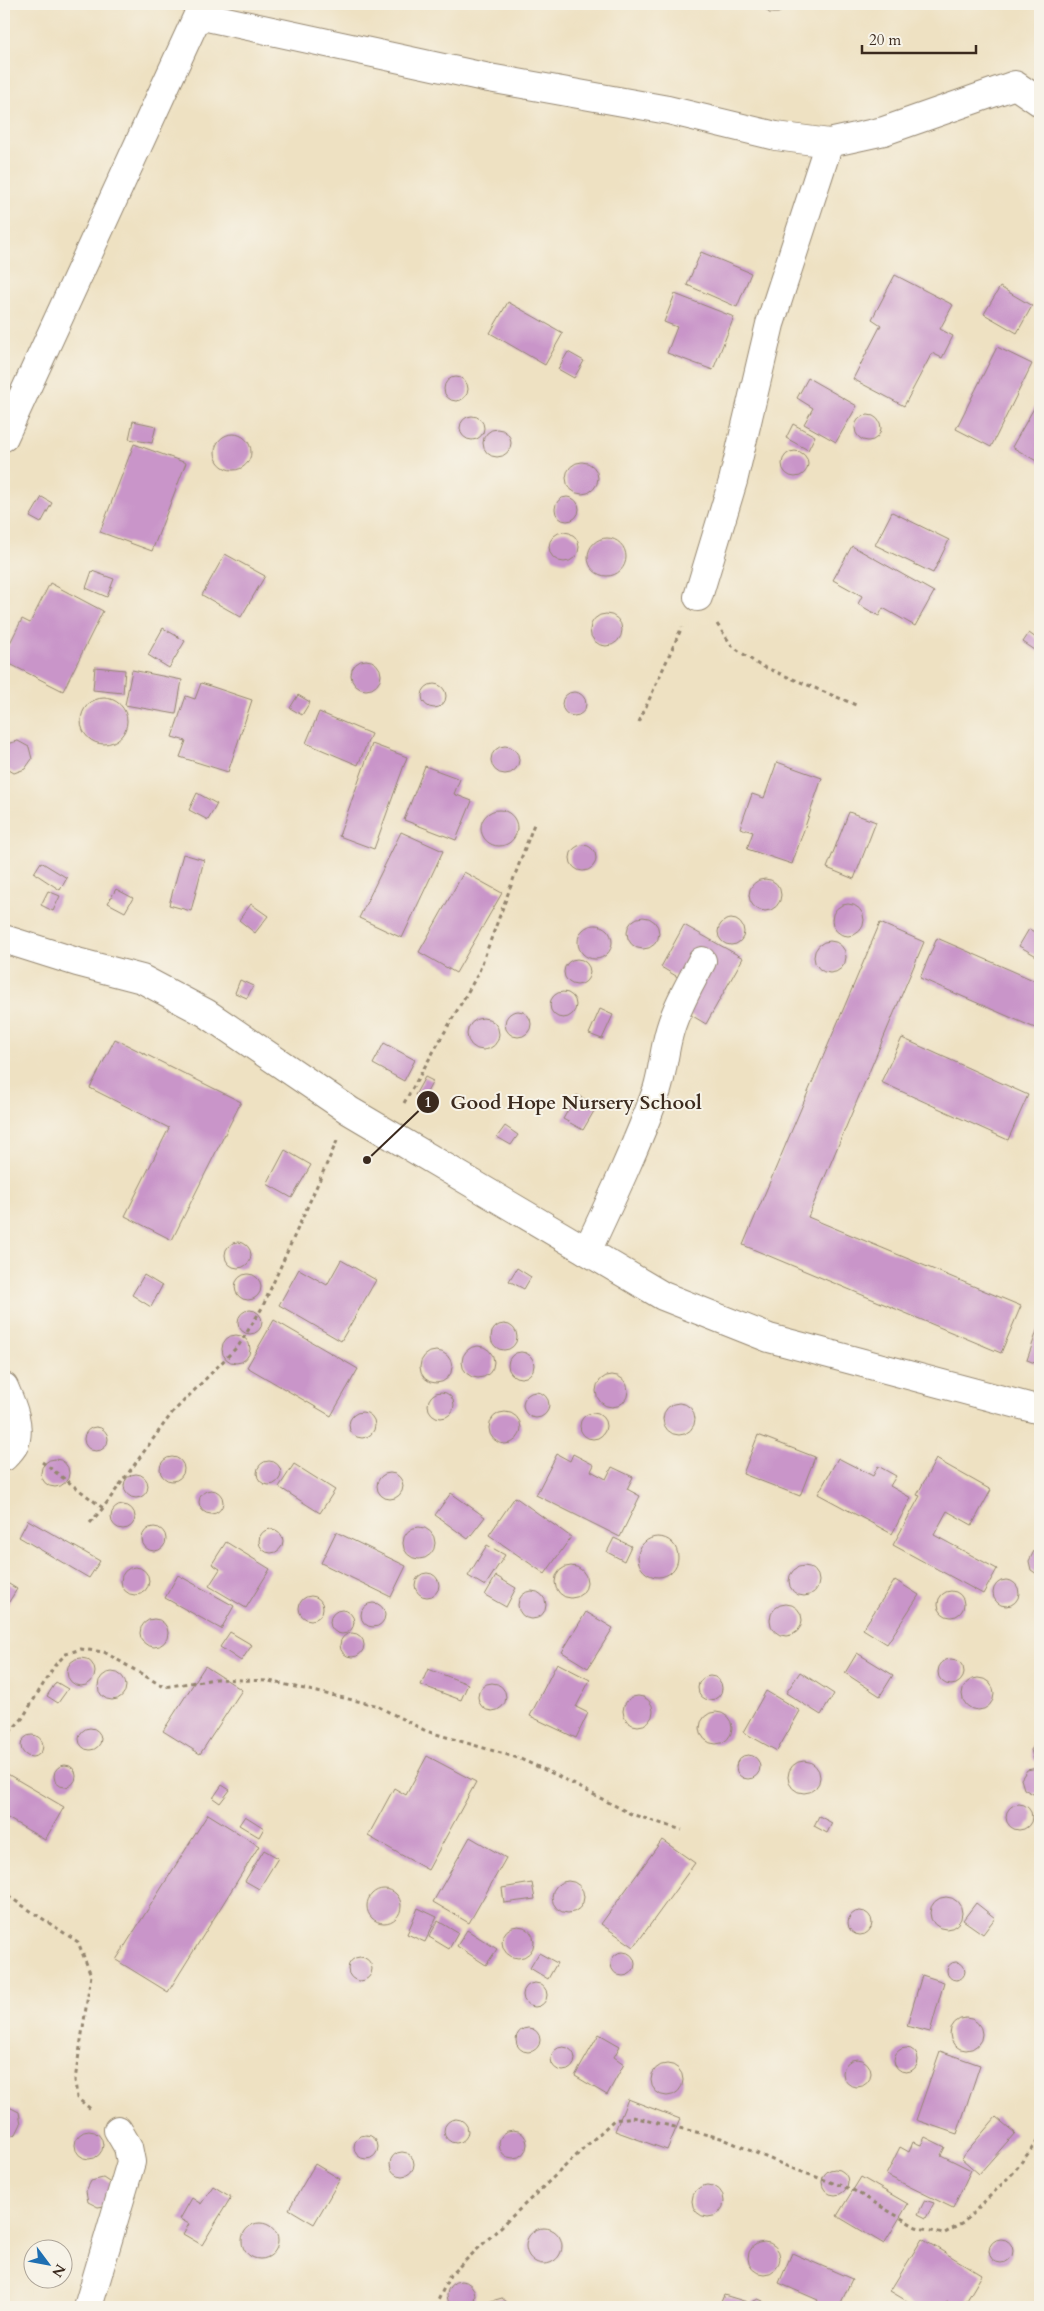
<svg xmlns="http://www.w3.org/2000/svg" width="1044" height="2311" font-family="Cardo,serif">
	<rect width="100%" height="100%" fill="#f7f3e8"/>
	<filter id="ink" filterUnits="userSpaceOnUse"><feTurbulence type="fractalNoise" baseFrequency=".02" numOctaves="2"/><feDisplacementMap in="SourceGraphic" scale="10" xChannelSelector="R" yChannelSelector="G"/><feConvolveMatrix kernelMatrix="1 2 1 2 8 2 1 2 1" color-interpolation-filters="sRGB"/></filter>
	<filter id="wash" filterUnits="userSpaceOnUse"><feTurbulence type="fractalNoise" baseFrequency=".0096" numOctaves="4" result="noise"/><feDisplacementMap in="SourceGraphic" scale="20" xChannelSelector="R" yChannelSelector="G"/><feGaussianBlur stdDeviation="1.12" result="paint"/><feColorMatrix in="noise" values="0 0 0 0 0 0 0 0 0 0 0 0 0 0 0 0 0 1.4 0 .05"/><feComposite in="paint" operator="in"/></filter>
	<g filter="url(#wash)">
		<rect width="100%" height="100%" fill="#eee1c2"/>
		<g id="blocks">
			<g fill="#c995c9">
				<path d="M761 4H789L786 9 778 13H769Z"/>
				<path d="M701 252 751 273 737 307 687 285Z"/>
				<path d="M895 275 953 305 940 329 953 336 942 358 932 353 904 406 853 379 881 325 872 319Z"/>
				<path d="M1000 287 1032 306 1017 333 984 314Z"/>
				<path d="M675 294 734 317 713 370 667 353 677 327 664 322Z"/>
				<path d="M508 302 563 333 545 365 490 333Z"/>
				<path d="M997 347 1032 364 991 447 956 429Z"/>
				<path d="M568 352 584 361 574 378 558 369Z"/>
				<circle cx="456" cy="389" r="12"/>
				<path d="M808 378 857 406 836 442 804 424 813 408 797 398Z"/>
				<path d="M1038 401 1040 402V463L1012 447Z"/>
				<circle cx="868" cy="428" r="13"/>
				<circle cx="472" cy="428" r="12"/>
				<path d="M133 421 156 426 152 443 129 439Z"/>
				<path d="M793 424 815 436 808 450 786 438Z"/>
				<circle cx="497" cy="443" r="14"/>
				<circle cx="233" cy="452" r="18"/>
				<path d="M134 444 186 463 152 551 100 532Z"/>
				<circle cx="795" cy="464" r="13"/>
				<circle cx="582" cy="478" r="16"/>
				<circle cx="567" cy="509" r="12"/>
				<path d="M42 497 52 503 41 523 30 517Z"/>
				<path d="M892 512 949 540 933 573 875 545Z"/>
				<circle cx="564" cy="547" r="15"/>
				<circle cx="607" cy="557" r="19"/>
				<path d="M852 546 934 592 915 626 883 608 879 616 858 604 862 596 833 580Z"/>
				<path d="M225 554 265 576 241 617 202 595Z"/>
				<path d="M92 571 114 579 107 597 86 588Z"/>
				<path d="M50 583 103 611 63 691 4 661V655L22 619 30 623Z"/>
				<circle cx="606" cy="630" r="16"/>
				<path d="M163 628 185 641 169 668 148 655Z"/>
				<path d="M1029 633 1040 641 1038 652 1023 642Z"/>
				<circle cx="366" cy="675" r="15"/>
				<path d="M95 667 125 670 123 693 93 690Z"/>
				<path d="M132 670 182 680 176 714 125 705Z"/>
				<path d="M201 683 252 700 228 772 180 757 186 741 172 737 186 696 195 699Z"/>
				<circle cx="434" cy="696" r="12"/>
				<circle cx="574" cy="704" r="12"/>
				<path d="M298 695 310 702 302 715 290 708Z"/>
				<circle cx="104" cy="721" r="23"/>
				<path d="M319 712 371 734 358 765 306 743Z"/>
				<path d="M18 741 29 747 32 759 25 769 14 773 4 767V749L6 744Z"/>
				<path d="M372 744 407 757 374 849 339 836Z"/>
				<circle cx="505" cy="760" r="14"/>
				<path d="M777 762 822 778 792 864 747 849 753 832 740 828 752 794 764 798Z"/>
				<path d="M425 766 460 779 454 794 472 801 456 840 404 820Z"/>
				<path d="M197 793 217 804 208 820 189 810Z"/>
				<circle cx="499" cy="828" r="18"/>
				<path d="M849 812 876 822 854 879 827 868Z"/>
				<path d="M401 832 443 851 402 938 359 918Z"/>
				<circle cx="583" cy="858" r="13"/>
				<path d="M183 854 204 860 191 911 169 905Z"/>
				<path d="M41 862 67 878 60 890 34 873Z"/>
				<path d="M464 872 502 893 456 973 419 952Z"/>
				<circle cx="765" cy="895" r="16"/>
				<path d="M116 889 133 898 125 912 108 903Z"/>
				<path d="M48 891 60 896 53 911 41 905Z"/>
				<path d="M251 904 268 916 255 933 239 920Z"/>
				<circle cx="848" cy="920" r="16"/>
				<circle cx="643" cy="933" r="16"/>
				<circle cx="731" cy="932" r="13"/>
				<path d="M880 923 924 942 808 1217 1021 1306 1001 1353 743 1245Z"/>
				<circle cx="595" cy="942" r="17"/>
				<path d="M684 925 743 958 706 1024 681 1009V979L661 967Z"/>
				<path d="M1029 929 1040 935V958L1019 946Z"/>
				<path d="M937 938 1040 983V1017L1035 1028 920 978Z"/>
				<circle cx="830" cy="957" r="16"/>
				<circle cx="577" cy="972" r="13"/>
				<path d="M240 980 253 986 247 998 235 993Z"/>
				<circle cx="563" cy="1005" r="13"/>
				<path d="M600 1009 613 1015 602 1039 589 1034Z"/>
				<circle cx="518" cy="1024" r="13"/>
				<circle cx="483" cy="1034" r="16"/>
				<path d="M902 1038 1028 1095 1008 1140 881 1082Z"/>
				<path d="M115 1039 241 1102 172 1240 125 1216 169 1128 90 1088Z"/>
				<path d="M384 1043 415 1060 404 1081 373 1064Z"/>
				<path d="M425 1077 433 1081 423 1100 415 1095Z"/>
				<path d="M577 1095 597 1106 583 1130 563 1119Z"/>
				<path d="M505 1126 518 1135 511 1145 497 1137Z"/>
				<path d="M285 1150 311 1165 292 1198 267 1184Z"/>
				<circle cx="238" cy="1255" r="13"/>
				<path d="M341 1260 376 1280 341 1341 279 1305 299 1269 327 1285Z"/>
				<path d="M517 1268 531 1277 524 1289 509 1281Z"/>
				<circle cx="248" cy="1287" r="13"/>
				<path d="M144 1275 162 1286 151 1307 132 1295Z"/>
				<circle cx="250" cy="1322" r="12"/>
				<path d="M274 1320 358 1369 331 1416 247 1367Z"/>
				<path d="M1040 1322V1365L1027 1360Z"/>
				<circle cx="504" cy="1337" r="13"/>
				<circle cx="236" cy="1349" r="14"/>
				<circle cx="478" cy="1362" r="16"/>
				<circle cx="436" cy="1367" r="16"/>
				<circle cx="521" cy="1365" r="13"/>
				<circle cx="612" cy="1391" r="16"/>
				<circle cx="441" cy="1405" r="13"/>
				<circle cx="536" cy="1405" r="13"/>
				<circle cx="679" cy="1419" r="16"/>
				<circle cx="505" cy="1428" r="16"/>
				<circle cx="362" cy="1425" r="13"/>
				<circle cx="593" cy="1426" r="13"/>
				<circle cx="96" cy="1439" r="12"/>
				<path d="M758 1435 815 1457 800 1496 743 1474Z"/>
				<path d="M557 1454 570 1461 573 1454 594 1465 591 1471 606 1479 612 1467 633 1477 627 1489 640 1496 620 1537 536 1495Z"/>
				<circle cx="172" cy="1469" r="12"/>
				<path d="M838 1458 873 1476 878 1466 896 1476 890 1486 911 1498 892 1534 818 1494Z"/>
				<path d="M936 1459 991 1490 972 1525 947 1511 934 1535 997 1569 983 1594 893 1545 920 1496 917 1495Z"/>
				<circle cx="55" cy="1473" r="14"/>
				<circle cx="269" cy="1473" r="12"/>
				<path d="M294 1464 335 1490 320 1513 279 1487Z"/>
				<circle cx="390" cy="1486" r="13"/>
				<circle cx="136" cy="1486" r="12"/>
				<circle cx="211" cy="1502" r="12"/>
				<path d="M451 1493 485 1517 468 1539 435 1515Z"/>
				<path d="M515 1497 571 1537 545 1574 489 1535Z"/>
				<circle cx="123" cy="1517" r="12"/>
				<path d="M28 1520 100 1561 89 1578 19 1537Z"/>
				<circle cx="154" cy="1539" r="12"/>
				<circle cx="419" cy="1543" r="16"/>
				<circle cx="271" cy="1541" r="12"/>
				<path d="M336 1532 406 1566 391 1597 321 1563Z"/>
				<circle cx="658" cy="1557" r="20"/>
				<path d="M614 1538 631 1546 624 1561 607 1552Z"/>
				<path d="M226 1542 270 1569 246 1608 209 1586 220 1569 212 1564Z"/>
				<path d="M487 1545 505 1555 485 1586 468 1576Z"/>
				<path d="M1040 1550V1576L1031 1570 1029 1561 1034 1551Z"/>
				<circle cx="571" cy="1582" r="16"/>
				<circle cx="804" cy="1581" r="15"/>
				<circle cx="135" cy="1581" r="14"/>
				<circle cx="427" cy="1585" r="12"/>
				<path d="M178 1575 234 1606 221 1629 165 1598Z"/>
				<path d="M496 1576 516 1588 506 1607 485 1595Z"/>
				<path d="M895 1580 919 1595 887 1644 863 1629Z"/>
				<circle cx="1006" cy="1593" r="13"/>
				<path d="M4 1581 17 1589 4 1610Z"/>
				<circle cx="532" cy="1605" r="14"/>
				<circle cx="951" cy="1604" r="13"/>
				<circle cx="311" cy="1608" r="12"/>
				<circle cx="373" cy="1615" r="12"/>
				<circle cx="786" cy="1620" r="16"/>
				<circle cx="342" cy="1622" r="12"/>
				<path d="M586 1612 613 1628 588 1668 562 1652Z"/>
				<circle cx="154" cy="1633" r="14"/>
				<path d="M230 1632 252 1645 241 1661 220 1647Z"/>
				<circle cx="352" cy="1645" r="12"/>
				<path d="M857 1653 893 1675 880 1696 845 1673Z"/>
				<circle cx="81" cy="1672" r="14"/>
				<circle cx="951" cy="1672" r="13"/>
				<path d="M557 1663 590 1680 576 1707 588 1713 576 1738 530 1716Z"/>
				<path d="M205 1666 242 1690 200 1754 163 1731Z"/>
				<path d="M428 1669 468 1684 461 1700 421 1685Z"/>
				<path d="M800 1672 834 1694 821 1715 786 1693Z"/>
				<circle cx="112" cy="1686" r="14"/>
				<circle cx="710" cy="1688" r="12"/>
				<circle cx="978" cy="1694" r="16"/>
				<path d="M56 1682 68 1689 58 1703 47 1696Z"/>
				<circle cx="492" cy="1697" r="14"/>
				<path d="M766 1691 800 1711 777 1751 743 1732Z"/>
				<circle cx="638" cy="1711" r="15"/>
				<circle cx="716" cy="1728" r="16"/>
				<circle cx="90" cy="1739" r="11"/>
				<circle cx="32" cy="1746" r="11"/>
				<path d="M1040 1740V1763L1034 1760 1031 1750 1037 1741Z"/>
				<circle cx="748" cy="1767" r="12"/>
				<path d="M427 1756 476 1782 428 1870 368 1836 394 1788 406 1795Z"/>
				<circle cx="804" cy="1777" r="16"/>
				<circle cx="65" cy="1776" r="11"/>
				<path d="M1037 1768 1040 1770V1792L1033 1794 1024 1789 1021 1779 1027 1770Z"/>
				<path d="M4 1772 64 1807 45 1840 4 1816Z"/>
				<path d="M222 1785 230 1790 220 1803 213 1798Z"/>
				<circle cx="1019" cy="1817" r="13"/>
				<path d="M208 1814 259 1846 168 1992 116 1960Z"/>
				<path d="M245 1816 264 1828 259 1837 239 1825Z"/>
				<path d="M819 1816 832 1823 827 1833 814 1826Z"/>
				<path d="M470 1837 506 1858 469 1923 433 1902Z"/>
				<path d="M662 1840 695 1863 634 1947 601 1924Z"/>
				<path d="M264 1850 278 1858 259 1889 245 1881Z"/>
				<circle cx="568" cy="1897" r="16"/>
				<path d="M532 1883 535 1899 504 1903 502 1888Z"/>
				<circle cx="384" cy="1906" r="17"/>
				<circle cx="946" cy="1913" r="16"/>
				<path d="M976 1903 995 1918 983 1934 963 1920Z"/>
				<path d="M418 1908 437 1917 425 1942 407 1934Z"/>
				<circle cx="860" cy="1923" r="12"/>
				<path d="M438 1921 458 1933 449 1949 429 1937Z"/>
				<circle cx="518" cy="1942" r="16"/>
				<path d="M467 1930 497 1949 486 1965 457 1946Z"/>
				<circle cx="623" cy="1964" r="12"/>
				<path d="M539 1953 557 1963 548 1979 530 1968Z"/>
				<circle cx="360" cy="1969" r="12"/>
				<circle cx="956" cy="1971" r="9"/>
				<path d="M922 1975 944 1982 930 2032 907 2026Z"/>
				<circle cx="535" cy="1995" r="12"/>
				<circle cx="966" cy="2034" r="16"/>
				<circle cx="528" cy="2040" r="12"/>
				<path d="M599 2034 620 2046 614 2057 624 2064 607 2095 575 2076Z"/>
				<circle cx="563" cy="2059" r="12"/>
				<circle cx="906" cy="2060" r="12"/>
				<path d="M940 2051 980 2065 957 2134 916 2120Z"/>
				<circle cx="857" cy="2073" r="14"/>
				<circle cx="667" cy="2080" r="16"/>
				<path d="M628 2099 680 2119 667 2150 615 2131Z"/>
				<path d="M9 2107 19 2112 21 2124 16 2134 4 2137V2108Z"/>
				<path d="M996 2117 1015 2133 979 2174 961 2158Z"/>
				<circle cx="456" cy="2131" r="12"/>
				<circle cx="513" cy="2144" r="14"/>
				<circle cx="89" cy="2145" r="14"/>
				<circle cx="366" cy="2147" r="12"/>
				<path d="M925 2137 945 2147 941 2155 971 2170 953 2208 886 2175 900 2147 909 2152 913 2142 921 2145Z"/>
				<circle cx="402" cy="2164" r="12"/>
				<path d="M315 2164 340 2179 314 2224 289 2209Z"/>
				<circle cx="835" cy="2182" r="13"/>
				<path d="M861 2177 908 2204 884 2244 837 2216Z"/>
				<path d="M103 2178 112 2184 110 2205 98 2207 88 2202 86 2191 91 2181Z"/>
				<circle cx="708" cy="2201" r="16"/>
				<path d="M213 2186 231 2197 202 2245 183 2234 189 2224 180 2219 192 2198 201 2204Z"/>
				<path d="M925 2200 934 2203 926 2218 918 2214Z"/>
				<circle cx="260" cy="2241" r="18"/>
				<circle cx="544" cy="2246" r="18"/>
				<circle cx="1001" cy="2251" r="12"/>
				<path d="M922 2239 982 2275 963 2307H955L947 2302 943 2307H917L890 2291Z"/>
				<circle cx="764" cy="2258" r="16"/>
				<path d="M792 2253 852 2279 839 2307H815L818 2300 779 2283Z"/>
				<circle cx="461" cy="2295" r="14"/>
				<path d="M724 2295 747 2302 745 2307H719Z"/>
				<path d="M502 2298 513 2307H484L488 2302Z"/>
				<path d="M758 2299 763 2301 765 2307H750L752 2302Z"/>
			</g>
		</g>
	</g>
	<g filter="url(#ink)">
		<use href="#blocks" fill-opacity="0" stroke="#948670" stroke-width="1"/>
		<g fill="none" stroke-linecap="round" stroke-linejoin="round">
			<defs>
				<g id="minor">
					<path d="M198 15 489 78 668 110 776 136 829 143 884 131 1015 85 1040 102"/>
					<path d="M4 437 203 4"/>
					<path d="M698 597 733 481 770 324 829 143"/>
					<path d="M4 939 77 962 142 979 206 1013 350 1111 663 1296 769 1338 1040 1410"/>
					<path d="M587 1251C612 1198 637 1145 657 1090 663 1071 664 1050 670 1030 677 1006 690 984 702 961"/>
					<path d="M4 1387C11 1403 22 1427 14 1445 12 1449 7 1454 4 1457"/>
					<path d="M88 2307 131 2162 128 2147 118 2130"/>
				</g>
			</defs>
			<use href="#minor" stroke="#948670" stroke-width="30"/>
			<g stroke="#948670" stroke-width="3" stroke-dasharray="4 4" stroke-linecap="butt">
				<path d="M717 624 732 646 759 665 856 705"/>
				<path d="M639 722 682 627"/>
				<path d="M404 1103 478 974 534 824"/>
				<path d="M42 1462 103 1508"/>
				<path d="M90 1523 103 1508 172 1413 239 1345 262 1308 337 1141"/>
				<path d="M4 1738 22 1719 55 1665 66 1654 81 1649 104 1652 164 1687 215 1679 269 1681 375 1705 426 1731 518 1758 554 1774 631 1814 682 1830"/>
				<path d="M4 1889 11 1898 78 1942 91 1975 75 2080 77 2098 92 2110"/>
				<path d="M435 2307 450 2275 614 2120 633 2117 721 2138 791 2168 853 2190 916 2227 943 2234 963 2223 1013 2173 1040 2138"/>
			</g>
			<use href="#minor" stroke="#fff" stroke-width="28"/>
		</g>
	</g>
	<path fill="none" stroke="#3b2a1e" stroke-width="2" d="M367 1160L428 1102"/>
	<g fill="#3b2a1e" stroke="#f7f3e8" stroke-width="2">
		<circle cx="367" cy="1160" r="5"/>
		<circle cx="428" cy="1102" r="12"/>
	</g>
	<g font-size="15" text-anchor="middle" font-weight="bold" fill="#fff">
		<text x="428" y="1107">1</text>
	</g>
	<g font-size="20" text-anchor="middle" font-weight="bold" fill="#3b2a1e" stroke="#f7f3e8" stroke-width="4" stroke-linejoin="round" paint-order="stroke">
		<text x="576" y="1109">Good Hope Nursery School</text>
	</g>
	<rect width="1044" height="2311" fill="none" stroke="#f7f3e8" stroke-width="20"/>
	<g transform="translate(48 2264) rotate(122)"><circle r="24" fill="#f7f3e8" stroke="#aca397"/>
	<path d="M0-4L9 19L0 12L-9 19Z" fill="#1f6fb2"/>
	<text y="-8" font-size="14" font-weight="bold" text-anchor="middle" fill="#3b2a1e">N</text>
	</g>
	<path d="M862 45v8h114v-8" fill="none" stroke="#3b2a1e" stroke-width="2.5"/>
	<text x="869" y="45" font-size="15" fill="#3b2a1e" stroke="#f7f3e8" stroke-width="4" paint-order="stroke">20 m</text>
</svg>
